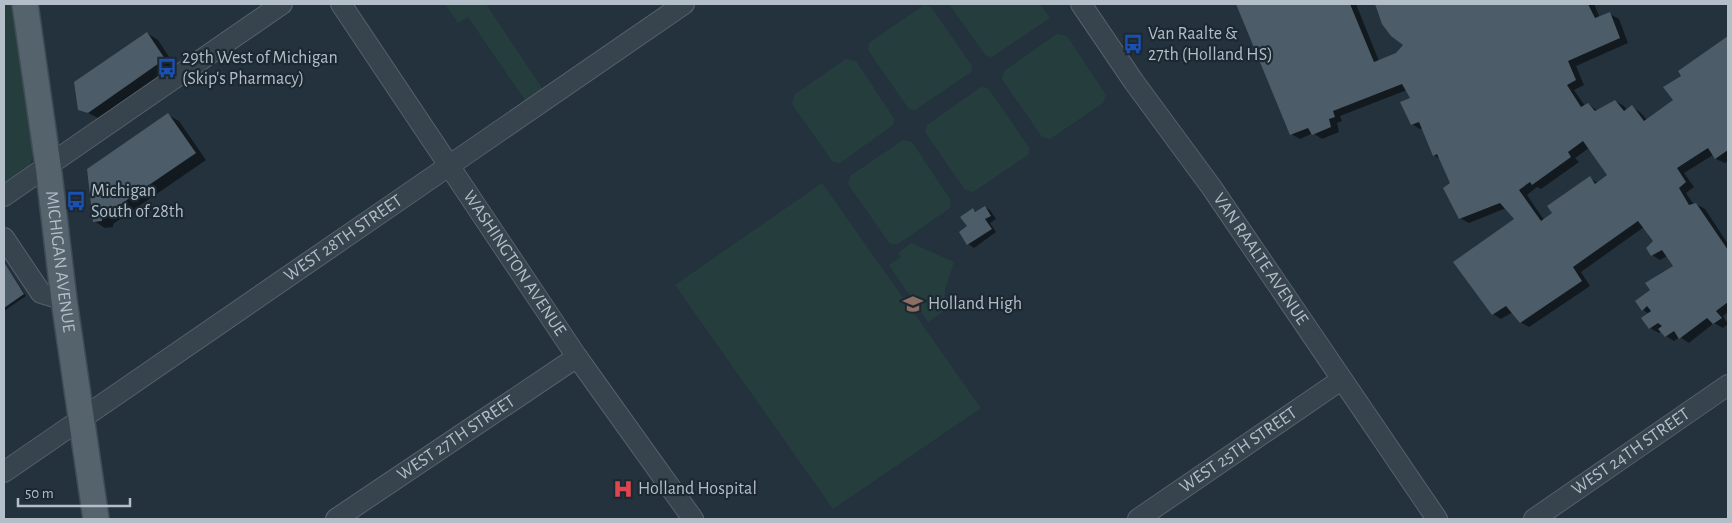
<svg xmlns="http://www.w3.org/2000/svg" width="1732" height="523" font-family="'Alegreya Sans',sans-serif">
	<rect width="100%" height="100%" fill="#23323d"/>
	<g fill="#253e3d">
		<path d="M4 4H14L33 154C29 174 20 177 4 188Z"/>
		<path d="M445 4H486L544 91 527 103 468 17 458 23Z"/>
		<path d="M949 4H1040L1050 18 992 57 986 56Z"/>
		<path d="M924 5 931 7 972 66 971 72 915 110 909 109 868 50 869 43Z"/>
		<path d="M1057 34 1067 36 1106 95 1103 103 1050 139 1042 137 1002 79 1004 71Z"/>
		<path d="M846 59 856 61 895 120 893 125 840 163 833 162 792 104 795 94Z"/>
		<path d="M981 87 988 88 1030 149 1028 155 973 192 965 190 925 132 927 125Z"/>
		<path d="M903 140 912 142 951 201 950 208 898 244H890L848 184 850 176Z"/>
		<path d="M822 183 981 408 833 509 675 285Z"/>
		<path d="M911 243 954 262 945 289 944 311 928 322 889 265 901 257 898 253Z"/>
	</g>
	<g fill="#0007" fill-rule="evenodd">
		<path d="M1238 4H1356L1379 61 1396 54 1405 45 1378 11 1377 4H1594L1600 18 1610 14 1619 19 1628 43 1576 66 1584 85 1574 90 1585 106 1588 104 1598 111 1615 101 1624 106 1627 110 1632 107 1640 112 1647 120 1675 100 1683 76 1680 72 1728 38V161L1725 163 1716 159 1713 155 1684 173 1694 187 1686 193 1694 205 1696 204 1705 209 1728 244V312L1723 316 1728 324 1723 328 1714 323 1689 343 1680 337 1674 341 1666 336 1661 331 1659 333 1650 328 1649 314 1643 310 1651 291 1674 266 1667 256 1660 260 1652 255 1654 241 1644 227 1581 272 1590 286 1529 327 1520 322 1513 312 1501 319 1493 314 1515 220 1506 208 1469 223 1460 218 1451 184 1440 159 1434 155 1423 128 1420 129 1412 124V99L1407 90 1340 116 1342 121 1337 123 1339 132 1322 139 1313 133 1300 139 1291 134ZM1589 148 1609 175 1598 183 1590 178 1554 213 1544 220 1527 195 1537 187 1541 189 1579 162 1575 158Z"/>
		<path d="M147 33 158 40 175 66 100 119 80 109Z"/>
		<path d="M168 115 179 121 206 160 113 224V227L105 228 94 221Z"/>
		<path d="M985 207 990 210 996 219 990 223 996 232 974 248 968 244 960 232 968 227 973 210 977 212Z"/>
		<path d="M4 262 26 296 4 311Z"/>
	</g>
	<g fill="#4c5c68" fill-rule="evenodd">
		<path d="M1236 4H1350L1374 62 1396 53 1403 45 1391 36 1382 24 1375 4H1588L1595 18 1610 12 1620 38 1568 61 1576 80 1567 85 1581 107 1588 103 1595 111 1615 100 1624 111 1632 105 1644 121 1673 100 1663 87 1681 76 1678 71 1728 36V150L1715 159 1708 148 1677 168 1686 182 1679 188 1689 205 1696 203 1728 250V302L1716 311 1722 318 1713 324 1707 318 1679 339 1674 331 1665 337 1658 329 1662 326 1658 323 1649 329 1641 318 1651 311 1647 306 1642 311 1635 301 1650 290 1645 283 1673 266 1662 250 1651 256 1646 248 1653 241 1638 221 1573 267 1582 281 1520 323 1506 306 1492 315 1453 262 1514 219 1500 203 1459 219 1443 188 1450 183 1437 154 1433 156 1419 122 1411 125 1400 102 1410 98 1402 84 1333 111 1335 117 1329 119 1331 127 1312 135 1308 128 1290 135ZM1583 141 1607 175 1595 184 1590 176 1547 206 1552 213 1541 221 1519 190 1530 182 1532 185 1571 157 1568 152Z"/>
		<path d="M147 32 165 59 88 113 78 110 74 82Z"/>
		<path d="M168 113 196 153 102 217V221L93 222 87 169Z"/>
		<path d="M985 206 991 216 985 219 992 229 967 245 959 232 967 226 960 217 973 208 975 212Z"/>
		<path d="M4 262 24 294 4 308Z"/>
	</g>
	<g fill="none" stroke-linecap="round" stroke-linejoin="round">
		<defs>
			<g id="minor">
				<path id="s1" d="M341 4 577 357 693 519"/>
				<path id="s2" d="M1081 4 1134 82 1212 188 1437 519"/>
				<path d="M4 196 282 4"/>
				<path d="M4 238 41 293 64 300"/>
				<path id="s3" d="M4 472 684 4"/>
				<path id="s4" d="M336 519 577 357"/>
				<path id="s5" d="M1138 519 1341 380"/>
				<path id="s6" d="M1534 519 1728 385"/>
			</g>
			<g id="major">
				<path id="s7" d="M25 4 48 165 64 300 96 519"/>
			</g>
		</defs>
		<use href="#minor" stroke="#55616b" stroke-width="22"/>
		<use href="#major" stroke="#404d56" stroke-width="28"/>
		<use href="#minor" stroke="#37444d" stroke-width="20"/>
		<use href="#major" stroke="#55636d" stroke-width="25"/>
	</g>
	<defs>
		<symbol id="bus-bare" viewBox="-9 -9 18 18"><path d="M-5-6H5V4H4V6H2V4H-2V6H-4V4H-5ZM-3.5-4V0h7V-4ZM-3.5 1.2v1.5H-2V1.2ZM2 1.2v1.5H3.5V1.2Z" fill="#1a4fb4" stroke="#1c2932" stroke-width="2.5" paint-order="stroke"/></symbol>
		<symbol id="school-bare" viewBox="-9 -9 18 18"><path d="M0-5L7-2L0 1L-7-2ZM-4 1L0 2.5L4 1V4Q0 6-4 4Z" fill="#8d6e63" stroke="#1c2932" stroke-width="2.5" paint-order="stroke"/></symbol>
		<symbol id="hospital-bare" viewBox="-9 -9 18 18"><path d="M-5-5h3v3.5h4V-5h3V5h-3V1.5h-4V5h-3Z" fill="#e0444e" stroke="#1c2932" stroke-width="2.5" paint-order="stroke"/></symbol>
	</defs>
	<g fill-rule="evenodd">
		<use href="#bus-bare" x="1119" y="30" width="28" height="28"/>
		<use href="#bus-bare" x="153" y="54" width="28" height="28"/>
		<use href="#bus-bare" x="62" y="187" width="28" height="28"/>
		<use href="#school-bare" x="899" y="290" width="28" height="28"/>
		<use href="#hospital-bare" x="609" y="475" width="28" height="28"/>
	</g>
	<g text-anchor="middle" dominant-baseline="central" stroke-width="4.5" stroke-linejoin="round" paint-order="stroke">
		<g font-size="18" fill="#b3bec8" stroke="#1c2932" text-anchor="start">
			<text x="1148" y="34">Van Raalte &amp;<tspan x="1148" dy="21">27th (Holland HS)</tspan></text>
			<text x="182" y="58">29th West of Michigan<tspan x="182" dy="21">(Skip's Pharmacy)</tspan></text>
			<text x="91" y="191">Michigan<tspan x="91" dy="21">South of 28th</tspan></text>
			<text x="928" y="304">Holland High</text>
			<text x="638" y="489">Holland Hospital</text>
		</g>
		<g font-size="18" fill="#b3bec8" stroke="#1c2932">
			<text stroke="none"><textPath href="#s3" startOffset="412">WEST 28TH STREET</textPath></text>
			<text stroke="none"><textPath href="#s2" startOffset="312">VAN RAALTE AVENUE</textPath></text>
			<text stroke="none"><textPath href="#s7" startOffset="260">MICHIGAN AVENUE</textPath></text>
			<text stroke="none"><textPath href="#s1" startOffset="312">WASHINGTON AVENUE</textPath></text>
			<text stroke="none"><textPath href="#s4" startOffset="145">WEST 27TH STREET</textPath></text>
			<text stroke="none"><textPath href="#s5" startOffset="122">WEST 25TH STREET</textPath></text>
			<text stroke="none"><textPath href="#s6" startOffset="118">WEST 24TH STREET</textPath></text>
		</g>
	</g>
	<rect width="1732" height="523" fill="none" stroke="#b3bec8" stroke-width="10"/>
	<path d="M18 498v8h112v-8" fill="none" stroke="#b3bec8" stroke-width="2.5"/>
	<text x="25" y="498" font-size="15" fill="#b3bec8" stroke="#1c2932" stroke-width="4" paint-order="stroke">50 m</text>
</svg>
